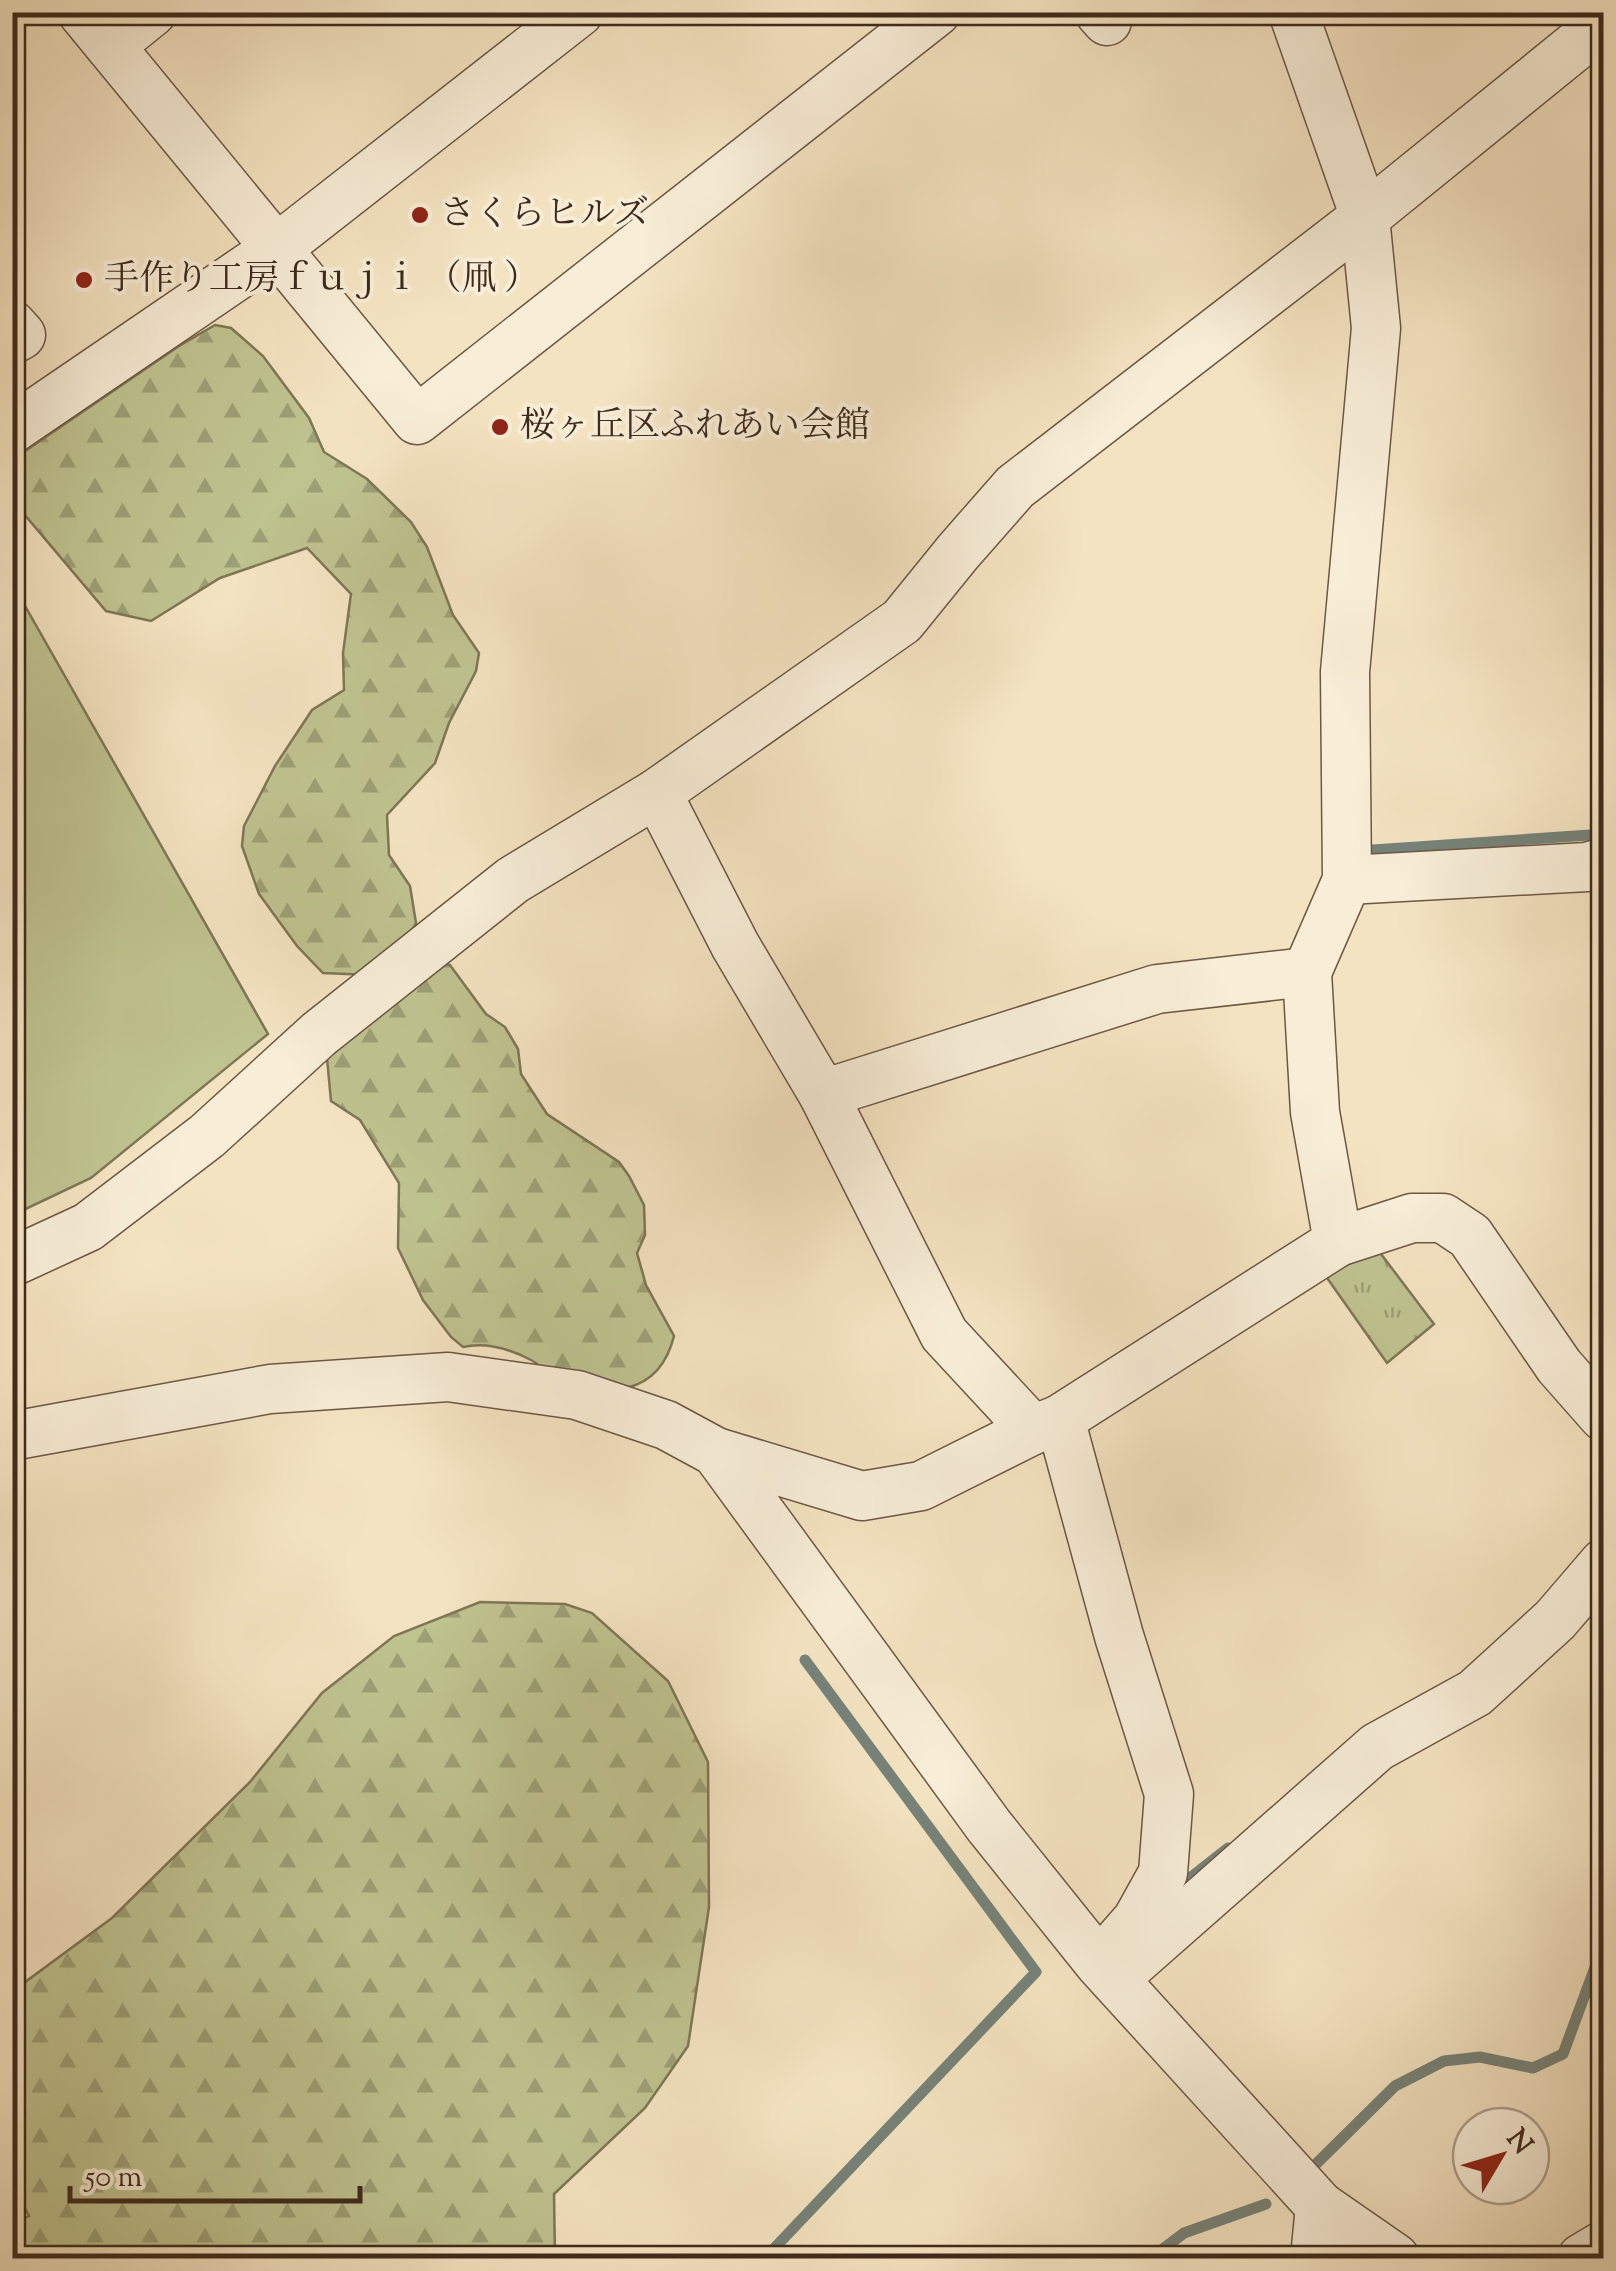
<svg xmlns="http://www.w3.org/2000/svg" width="1616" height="2271" font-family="'Sorts Mill Goudy','Noto Serif JP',serif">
	<defs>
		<pattern id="grass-tufts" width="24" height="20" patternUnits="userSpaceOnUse" patternTransform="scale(2.5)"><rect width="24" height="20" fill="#bfc390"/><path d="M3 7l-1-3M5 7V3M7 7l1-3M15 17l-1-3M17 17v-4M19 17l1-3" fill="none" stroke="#9d9f75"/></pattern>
		<pattern id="forest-firs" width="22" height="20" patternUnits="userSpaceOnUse" patternTransform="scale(2.5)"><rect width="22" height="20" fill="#bfc390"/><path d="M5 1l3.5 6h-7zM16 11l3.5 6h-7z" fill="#9d9f75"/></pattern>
	</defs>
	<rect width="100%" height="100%" fill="#f4e3c1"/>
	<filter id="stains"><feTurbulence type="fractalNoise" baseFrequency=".002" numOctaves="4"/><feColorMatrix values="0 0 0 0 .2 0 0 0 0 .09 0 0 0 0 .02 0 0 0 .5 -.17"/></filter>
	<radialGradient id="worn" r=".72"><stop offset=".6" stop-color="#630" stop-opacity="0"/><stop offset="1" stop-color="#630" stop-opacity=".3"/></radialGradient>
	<path fill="url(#grass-tufts)" stroke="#7f7656" stroke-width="2.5" d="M1378 1250 1434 1324 1387 1363 1325 1275Z"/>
	<g fill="url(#forest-firs)" stroke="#7f7656" stroke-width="2.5">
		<path d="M215 325 231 328 263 356 309 418 324 452 367 479 411 522 427 547 453 615 479 653 476 671 449 723 435 763 387 815 389 855 410 886 416 923 395 960 370 975 323 973 297 946 259 894 242 846 244 826 275 766 312 710 344 690 343 653 351 594 307 548 220 578 151 621 106 611 13 501 12 460 179 346Z"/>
		<path d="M433 960 450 965 486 1014 505 1027 518 1049 521 1074 547 1114 619 1162 629 1176 644 1205 645 1235 637 1253 646 1285 674 1336C659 1396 607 1399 556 1378 547 1374 540 1365 531 1360 510 1349 485 1342 463 1347L451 1337 423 1300 398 1248 399 1183 360 1120 331 1101 327 1058Z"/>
		<path d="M480 1602 565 1604 592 1613 668 1681 708 1762 709 1907 688 2046 645 2108 554 2194 555 2258H13V2224L29 2216 13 2186V1991L112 1918 250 1782 322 1693 394 1636Z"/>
	</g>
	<path fill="#bfc390" stroke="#7f7656" stroke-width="2.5" d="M12 583 268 1034 91 1178 13 1215Z"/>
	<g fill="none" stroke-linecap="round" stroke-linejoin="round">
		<g stroke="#778279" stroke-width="11">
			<path d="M1373 850 1604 834"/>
			<path d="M1181 1885 1228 1848"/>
			<path d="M1314 2166 1395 2086 1444 2061 1480 2057 1533 2068 1563 2054 1604 1943"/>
			<path d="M765 2258 1036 1972 805 1660"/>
			<path d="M1151 2258 1184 2233 1266 2204"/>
		</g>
		<defs>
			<g id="minor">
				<path d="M82 12 417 420 936 12"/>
				<path d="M1099 12 1107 21"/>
				<path d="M1293 12 1365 217 1376 328 1345 672 1347 880 1307 972 1315 1112 1338 1242"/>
				<path d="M110 46 152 12"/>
				<path d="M12 325 21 335 12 340"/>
				<path d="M12 429 276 249 579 12"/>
				<path d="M657 793 735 945 823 1094 944 1334 1033 1430"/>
				<path d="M1347 880 1587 867 1604 862"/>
				<path d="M823 1094 1157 989 1307 972"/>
				<path d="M12 1262 88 1227 207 1136 319 1034 513 880 657 793 902 621 958 552 1015 487 1365 217 1604 23"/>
				<path d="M1060 1419 1119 1636 1169 1794 1163 1873 1137 1920 1102 1960"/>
				<path d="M12 1436 270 1389 448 1377 577 1395 666 1425 716 1452 862 1496 921 1486 1033 1430 1060 1419 1338 1242 1412 1218H1443L1470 1236 1559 1366 1604 1417"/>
				<path d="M716 1452 989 1826 1099 1963 1320 2206 1395 2258"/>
				<path d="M1114 1979 1377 1747 1475 1693 1555 1620 1604 1563"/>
				<path d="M1315 2258 1320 2206"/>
				<path d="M1582 2258 1604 2245"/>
			</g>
		</defs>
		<use href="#minor" stroke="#6c5846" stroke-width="51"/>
		<use href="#minor" stroke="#f8edd7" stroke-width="48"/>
	</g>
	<g fill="#8f2418" stroke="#f8edd7" stroke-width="4">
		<circle cx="420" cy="215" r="10"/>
		<circle cx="84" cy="280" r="10"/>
		<circle cx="500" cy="427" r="10"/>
	</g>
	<g text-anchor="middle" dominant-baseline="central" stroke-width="8" stroke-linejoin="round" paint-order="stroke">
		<g font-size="35" fill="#3f2a1d" stroke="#f8edd7" text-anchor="start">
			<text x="440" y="215">さくらヒルズ</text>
			<text x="104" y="280">手作り工房ｆｕｊｉ （凧 ）</text>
			<text x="520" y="427">桜ヶ丘区ふれあい会館</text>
		</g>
	</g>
	<rect width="1616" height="2271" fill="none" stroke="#f4e3c1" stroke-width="50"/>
	<rect x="15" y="15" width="1586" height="2241" fill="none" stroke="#3f2a1d" stroke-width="5"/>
	<rect x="25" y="25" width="1566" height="2221" fill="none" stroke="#3f2a1d" stroke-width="2.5"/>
	<g transform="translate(1501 2156) rotate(52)"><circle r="48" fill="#f8edd7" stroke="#ae9f8d" stroke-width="2.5"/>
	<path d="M0-8L18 38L0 25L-18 38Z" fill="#8f2418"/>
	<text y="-15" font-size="28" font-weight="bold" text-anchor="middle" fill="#3f2a1d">N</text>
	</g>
	<path d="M70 2186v15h290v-15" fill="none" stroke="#3f2a1d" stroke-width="5"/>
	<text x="85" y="2186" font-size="30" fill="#3f2a1d" stroke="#f8edd7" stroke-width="8" paint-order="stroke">50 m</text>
	<rect width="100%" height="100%" filter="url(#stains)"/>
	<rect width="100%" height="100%" fill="url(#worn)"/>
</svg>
